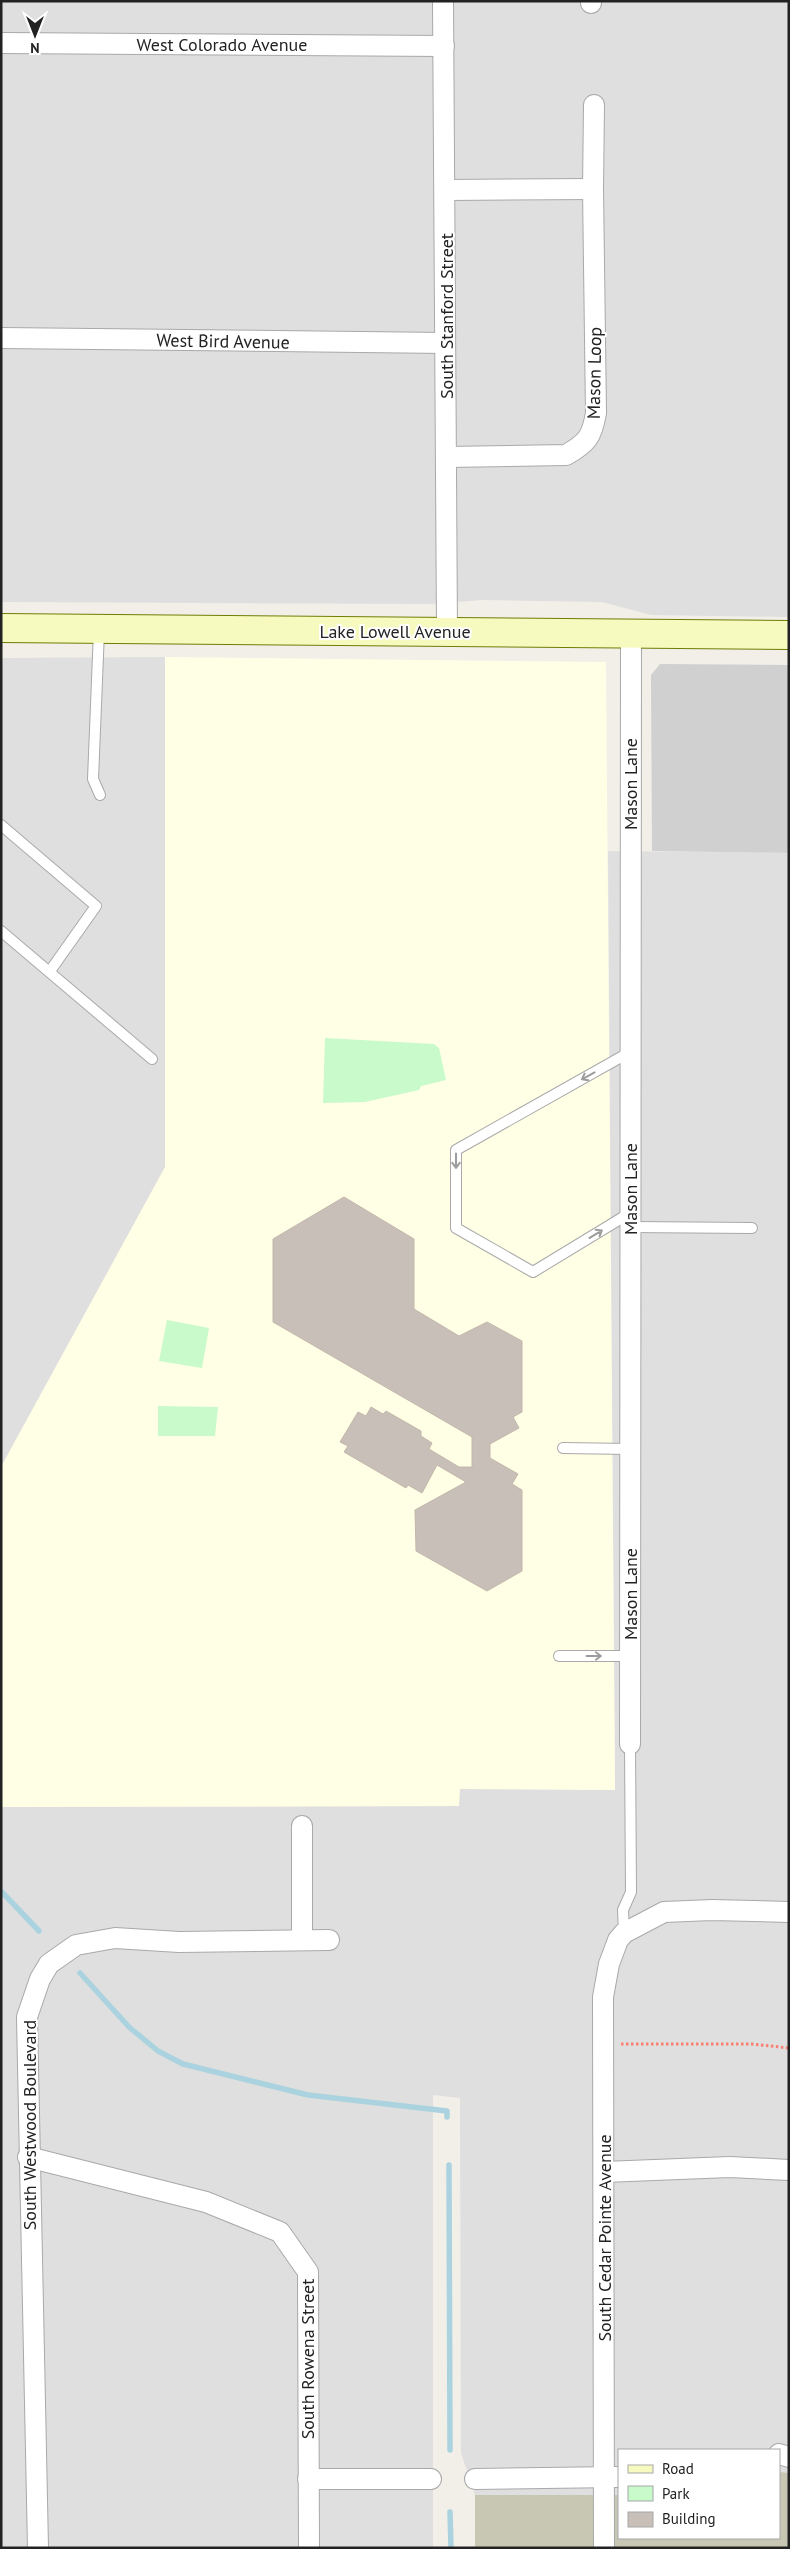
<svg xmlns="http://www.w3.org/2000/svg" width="790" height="2549" font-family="'PT Sans',sans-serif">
	<rect width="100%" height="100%" fill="#f2efe9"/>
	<g fill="#e0dfdf" fill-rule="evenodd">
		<path d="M1 1H789V617L651 615 602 602 482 600 432 604 1 602Z"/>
		<path d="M165 657V1168L1 1467V658Z"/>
		<path d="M608 851 789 853V2548H475V2495L461 2453 460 2098 433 2095V2548H1V1807L459 1806V1789L615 1790ZM619 2450H779V2538H619Z"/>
	</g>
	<path fill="#ffffe5" d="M165 657 606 662 615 1790 460 1789 459 1806 1 1807V1467L165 1167Z"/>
	<path fill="#d0d0d0" d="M660 664 788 665 789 853 652 851 651 675Z"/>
	<path fill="#c7c7b4" d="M779 2472 789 2473V2548H475V2495H619V2538H779Z"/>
	<g fill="#c8facc">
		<path d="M325 1038 434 1044 439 1048 446 1080 421 1086 419 1090 365 1102 323 1103Z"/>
		<path d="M167 1320 209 1328 202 1368 159 1361Z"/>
		<path d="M158 1406 218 1407 215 1436H158Z"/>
	</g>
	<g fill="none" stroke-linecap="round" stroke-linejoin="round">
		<g stroke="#aad3df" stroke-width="5.5">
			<path d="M1 1891 39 1931"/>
			<path d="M80 1973 129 2027 158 2051 183 2064 308 2095 447 2111V2117"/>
			<path d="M449 2165 450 2450"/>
			<path d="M450 2512 451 2548"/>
		</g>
	</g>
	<path fill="#c7bfb8" stroke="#c4b6ab" d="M344 1197 414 1239V1309L459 1336 487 1322 522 1341V1412L513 1417 519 1428 490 1444V1458L518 1474 512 1484 522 1490V1571L487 1591 416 1551 415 1510 466 1482 437 1465 422 1493 408 1485 406 1488 344 1452 348 1446 340 1442 358 1412 366 1416 371 1407 383 1414 386 1411 421 1431V1436L432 1443 429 1449 459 1467H472V1437L273 1322V1239Z"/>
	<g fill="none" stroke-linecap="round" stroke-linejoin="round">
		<defs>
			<g id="service">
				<path d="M99 631 93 779 100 795"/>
				<path d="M1 825 96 906 50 971"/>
				<path d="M1 931 152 1059"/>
				<path d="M630 1213 533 1272 456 1228V1150L630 1052"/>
				<path d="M630 1227 752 1228"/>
				<path d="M563 1448 630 1449"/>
				<path d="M559 1656H630"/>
				<path d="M624 1933 623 1910 631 1892 630 1744"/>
			</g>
			<g id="minor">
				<path d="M443 1 447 631"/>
				<path d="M591 1V3"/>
				<path d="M1 43 444 46"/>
				<path d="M446 190 593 189"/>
				<path d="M1 338 445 343"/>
				<path d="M447 457 566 455C587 443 592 437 596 413L593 189 594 105"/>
				<path d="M630 1744 631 634"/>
				<path d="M302 1826V1940"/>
				<path d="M28 2157 206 2202 280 2232 308 2272 309 2548"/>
				<path d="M604 2172 730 2167 789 2170"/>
				<path d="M779 2454 789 2457"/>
				<path d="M308 2479H431"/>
				<path d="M475 2479 617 2477"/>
				<path d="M38 2548 27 2017 40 1979 49 1964 76 1945 115 1938 179 1942 329 1940"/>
				<path d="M604 2548 603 1997 609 1964 618 1940 624 1933 664 1912 712 1910 789 1912"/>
			</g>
			<path id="secondary" d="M1 628 789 635"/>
		</defs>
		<use href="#service" stroke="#a9a9a9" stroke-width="12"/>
		<use href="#minor" stroke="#a9a9a9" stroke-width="22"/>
		<use href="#secondary" stroke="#707d05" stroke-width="30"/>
		<path stroke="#fa8072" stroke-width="3" stroke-dasharray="2.5 2.5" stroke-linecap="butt" d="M621 2044H752L789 2048"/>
		<use href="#service" stroke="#fff" stroke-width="10"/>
		<use href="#minor" stroke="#fff" stroke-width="20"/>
		<use href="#secondary" stroke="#f7fabf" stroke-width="28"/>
	</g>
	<defs><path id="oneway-shaft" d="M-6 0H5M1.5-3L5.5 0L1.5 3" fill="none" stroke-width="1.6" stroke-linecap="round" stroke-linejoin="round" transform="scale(1.25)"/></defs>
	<g stroke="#9c9c9c">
		<use href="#oneway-shaft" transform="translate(588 1076) rotate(151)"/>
		<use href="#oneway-shaft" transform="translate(456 1161) rotate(90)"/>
		<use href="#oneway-shaft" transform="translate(596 1234) rotate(-31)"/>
		<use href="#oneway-shaft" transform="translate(594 1656)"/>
	</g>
	<g text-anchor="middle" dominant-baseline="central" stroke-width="4" stroke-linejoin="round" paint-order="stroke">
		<g font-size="18" fill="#222" stroke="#fff">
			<text x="222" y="44">West Colorado Avenue</text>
			<text transform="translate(446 316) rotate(-90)">South Stanford Street</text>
			<text transform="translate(223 341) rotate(1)">West Bird Avenue</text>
			<text transform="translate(594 373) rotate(-89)">Mason Loop</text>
			<text x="395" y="631">Lake Lowell Avenue</text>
			<text transform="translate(630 784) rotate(-90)">Mason Lane</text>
			<text transform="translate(630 1189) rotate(-90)">Mason Lane</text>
			<text transform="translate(630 1594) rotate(-90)">Mason Lane</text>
			<text transform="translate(29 2125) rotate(-90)">South Westwood Boulevard</text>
			<text transform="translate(604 2238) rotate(-90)">South Cedar Pointe Avenue</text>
			<text transform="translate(307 2359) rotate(-90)">South Rowena Street</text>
		</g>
	</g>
	<rect width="790" height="2549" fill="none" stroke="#222222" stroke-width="5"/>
	<rect x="618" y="2449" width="162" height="90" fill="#ffffff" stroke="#a7a7a7"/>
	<rect x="628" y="2465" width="25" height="8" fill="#f7fabf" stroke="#a7a7a7"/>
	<text x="662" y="2474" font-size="15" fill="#222222">Road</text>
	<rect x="628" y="2486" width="25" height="15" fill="#c8facc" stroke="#a7a7a7"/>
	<text x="662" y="2499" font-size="15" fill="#222222">Park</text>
	<rect x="628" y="2512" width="25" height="15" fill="#c7bfb8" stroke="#a7a7a7"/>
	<text x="662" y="2524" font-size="15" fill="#222222">Building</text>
	<g transform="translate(35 35) rotate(180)" stroke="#ffffff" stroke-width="4" paint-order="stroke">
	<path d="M0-4L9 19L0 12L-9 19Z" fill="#222222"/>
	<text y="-8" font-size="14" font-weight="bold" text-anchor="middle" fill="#222222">N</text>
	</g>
</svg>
